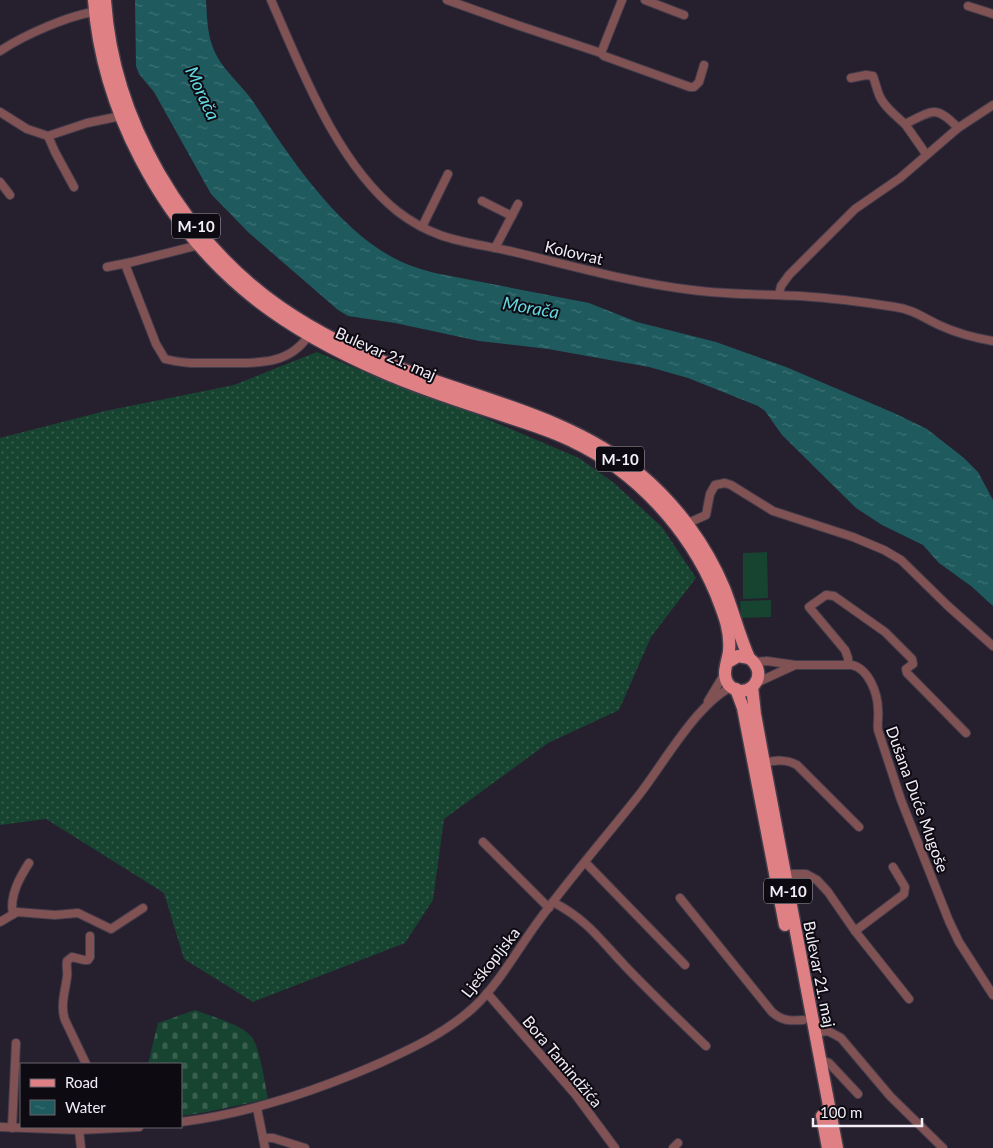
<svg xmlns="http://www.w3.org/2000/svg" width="993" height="1148" font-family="Lato,sans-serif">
	<defs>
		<pattern id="grass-dots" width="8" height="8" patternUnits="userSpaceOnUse" patternTransform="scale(1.25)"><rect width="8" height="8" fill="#174430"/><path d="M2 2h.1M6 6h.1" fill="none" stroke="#395f4f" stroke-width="1.8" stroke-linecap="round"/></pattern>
		<pattern id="cemetery-stones" width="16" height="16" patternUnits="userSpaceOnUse" patternTransform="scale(1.25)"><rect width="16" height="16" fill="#174430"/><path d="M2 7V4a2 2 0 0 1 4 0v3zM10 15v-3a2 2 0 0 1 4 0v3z" fill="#395f4f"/></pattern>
		<pattern id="water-ripples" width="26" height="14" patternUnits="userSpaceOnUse" patternTransform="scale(1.25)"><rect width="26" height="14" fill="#1e5a5e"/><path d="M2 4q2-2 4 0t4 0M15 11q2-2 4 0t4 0" fill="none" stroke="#3f7276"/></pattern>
	</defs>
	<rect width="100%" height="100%" fill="#261f2e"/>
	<path fill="url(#grass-dots)" d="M317 352 391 383 459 407 579 458 614 483 662 527 696 578 651 637 619 710 548 743 444 819 433 900 405 943 253 1002 184 959 164 893 46 819 0 825V438L105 411 234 385Z"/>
	<path fill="url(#cemetery-stones)" d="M195 1010C210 1016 240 1024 251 1036 260 1047 265 1084 268 1099L207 1112 181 1116V1064H148L158 1023Z"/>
	<g fill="#174430">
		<path d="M767 552 768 598 743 599V553Z"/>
		<path d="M771 600V617L741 618 740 601Z"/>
	</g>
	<path fill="url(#water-ripples)" d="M135 0H206C207 14 207 31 212 45 220 69 241 83 254 103 289 156 336 227 392 257 406 265 420 269 435 273L589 303 637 322 716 342 786 367 894 413 927 429 964 458 978 472 993 500V606L971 586 939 563 923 545 882 525 856 508 782 435 765 411 758 406 688 378 649 367 548 349 479 341 395 323 348 316 338 310 248 232 211 194 154 92 139 74 136 66Z"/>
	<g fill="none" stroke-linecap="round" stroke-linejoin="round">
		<defs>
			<g id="street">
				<path d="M271 0C302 70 336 162 397 211 437 242 467 241 514 252 573 266 632 283 692 290 728 295 764 294 800 296 832 298 864 302 895 307 912 309 924 318 939 325 956 333 975 338 993 341"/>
				<path d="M447 0 517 25 601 53"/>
				<path d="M622 0 601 53 604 56 690 87H694L699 82 704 65"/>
				<path d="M645 0 684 15"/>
				<path d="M968 6 993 14"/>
				<path d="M0 51C24 35 71 14 100 11"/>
				<path d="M851 78 866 75 873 76C875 82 876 86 878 92 882 105 895 115 905 124 932 111 936 104 958 128"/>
				<path d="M0 112 27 129 48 136 87 123 121 116"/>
				<path d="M905 124 926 154"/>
				<path d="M48 136 55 152 74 187"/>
				<path d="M0 182 10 195"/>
				<path d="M482 201 512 216"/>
				<path d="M422 227 448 174"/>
				<path d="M495 248 518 204"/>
				<path d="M125 264 156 344 165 359C183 364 200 363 219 363 254 363 290 367 310 333"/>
				<path d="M107 267 132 262 199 245"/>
				<path d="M779 295 781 286 789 275 855 209 900 178 958 128 993 105"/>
				<path d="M686 524 706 515 710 494 715 485 725 483 731 485 773 511 853 537 884 550 901 560 948 606 993 646"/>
				<path d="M755 662 767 661 795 665H852C869 669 878 694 878 710 879 717 877 722 878 730L901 800 949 921 959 942 993 995"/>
				<path d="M848 664V658L845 650 809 607 826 595 834 596 885 632 912 659 913 664 906 669 907 673 966 733"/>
				<path d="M756 683 795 665"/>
				<path d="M708 701 725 673"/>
				<path d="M764 763C776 760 786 759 797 765L859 827"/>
				<path d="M483 842 549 908"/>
				<path d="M585 862 685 965"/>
				<path d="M785 874H806L817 880 828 892 855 931 909 999"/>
				<path d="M680 898 772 1012C782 1021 790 1021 803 1020"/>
				<path d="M553 902C589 921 600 940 627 968 652 994 679 1020 706 1046"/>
				<path d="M13 914C9 896 20 877 29 863"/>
				<path d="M0 922 17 912 55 915 78 913 111 929 143 908"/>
				<path d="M855 931 904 894 905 887 893 867"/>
				<path d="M487 993 575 1094 615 1148"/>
				<path d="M814 1033 828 1031 841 1038 890 1096 943 1148"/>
				<path d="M819 1059 829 1063 858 1094"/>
				<path d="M86 1064 65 1020C60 1006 65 992 67 977 68 972 66 967 67 961L72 957 84 960H88L90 957V936"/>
				<path d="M257 1108 265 1148"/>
				<path d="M181 1122C251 1113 316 1091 380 1063 413 1048 447 1032 474 1007 498 985 518 949 537 923 569 879 605 838 639 795 664 763 695 706 731 687"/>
				<path d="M0 1127 79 1130 139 1127"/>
				<path d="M12 1128 16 1043"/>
				<path d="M79 1130 81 1148"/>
				<path d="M263 1138H273L305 1148"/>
				<path d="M673 1148 678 1143"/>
			</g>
			<g id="primary">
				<path d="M94 0C102 109 160 218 243 289 285 325 334 351 385 373 426 391 469 404 511 418 532 425 552 431 572 441 636 471 689 529 716 594 723 612 731 630 729 651 728 662 720 676 730 686 747 702 772 675 749 658L738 656 728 662"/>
				<path d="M105 0C113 120 182 238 280 307 319 334 363 355 407 371 487 401 574 419 640 474 676 504 706 545 724 588 733 611 739 635 749 658"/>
				<path d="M752 687 755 714 764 763 837 1148"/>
				<path d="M736 689 743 708 785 925"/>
				<path d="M822 1116 828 1148"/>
			</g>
		</defs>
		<use href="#street" stroke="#433c4a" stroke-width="10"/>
		<use href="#primary" stroke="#433c4a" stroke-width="15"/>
		<use href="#street" stroke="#805254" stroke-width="8"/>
		<use href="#primary" stroke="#de8084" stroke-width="12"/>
	</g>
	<g text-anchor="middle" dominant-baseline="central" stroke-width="4" stroke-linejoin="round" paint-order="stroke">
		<g fill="#0d0a11" stroke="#ada9b2" stroke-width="1">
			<rect x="172" y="213.5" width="48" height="25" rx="4"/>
			<rect x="596" y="446.5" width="48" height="25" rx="4"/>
			<rect x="764" y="878.5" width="48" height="25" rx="4"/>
		</g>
		<g font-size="15" font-weight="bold" fill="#f2edf7">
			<text x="196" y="226">M-10</text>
			<text x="620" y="459">M-10</text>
			<text x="788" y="891">M-10</text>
		</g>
		<g font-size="16" fill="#f2edf7" stroke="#0d0a11">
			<text transform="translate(574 252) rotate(13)">Kolovrat</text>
			<text transform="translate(386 353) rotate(24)">Bulevar 21. maj</text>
			<text transform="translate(918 799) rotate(70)">Dušana Duće Mugoše</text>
			<text transform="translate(490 962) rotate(-52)">Lješkopljska</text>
			<text transform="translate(820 974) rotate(79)">Bulevar 21. maj</text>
			<text transform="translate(563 1061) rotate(50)">Bora Tamindžića</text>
		</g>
		<g font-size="18" font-style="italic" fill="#64d9e1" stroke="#0d0a11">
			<text transform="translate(203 93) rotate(65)">Morača</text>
			<text transform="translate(531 307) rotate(10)">Morača</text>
		</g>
	</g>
	<rect x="20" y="1063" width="162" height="65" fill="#0d0a11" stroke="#69656d"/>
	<rect x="30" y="1079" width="25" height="8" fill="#de8084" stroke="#69656d"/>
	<text x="65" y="1088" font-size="15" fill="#f2edf7">Road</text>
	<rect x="30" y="1100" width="25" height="15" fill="url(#water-ripples)" stroke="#69656d"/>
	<text x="65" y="1113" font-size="15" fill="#f2edf7">Water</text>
	<path d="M813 1118v8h109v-8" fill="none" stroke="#f2edf7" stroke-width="2.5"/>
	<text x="820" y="1118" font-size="15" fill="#f2edf7" stroke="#0d0a11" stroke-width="4" paint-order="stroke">100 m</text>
</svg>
